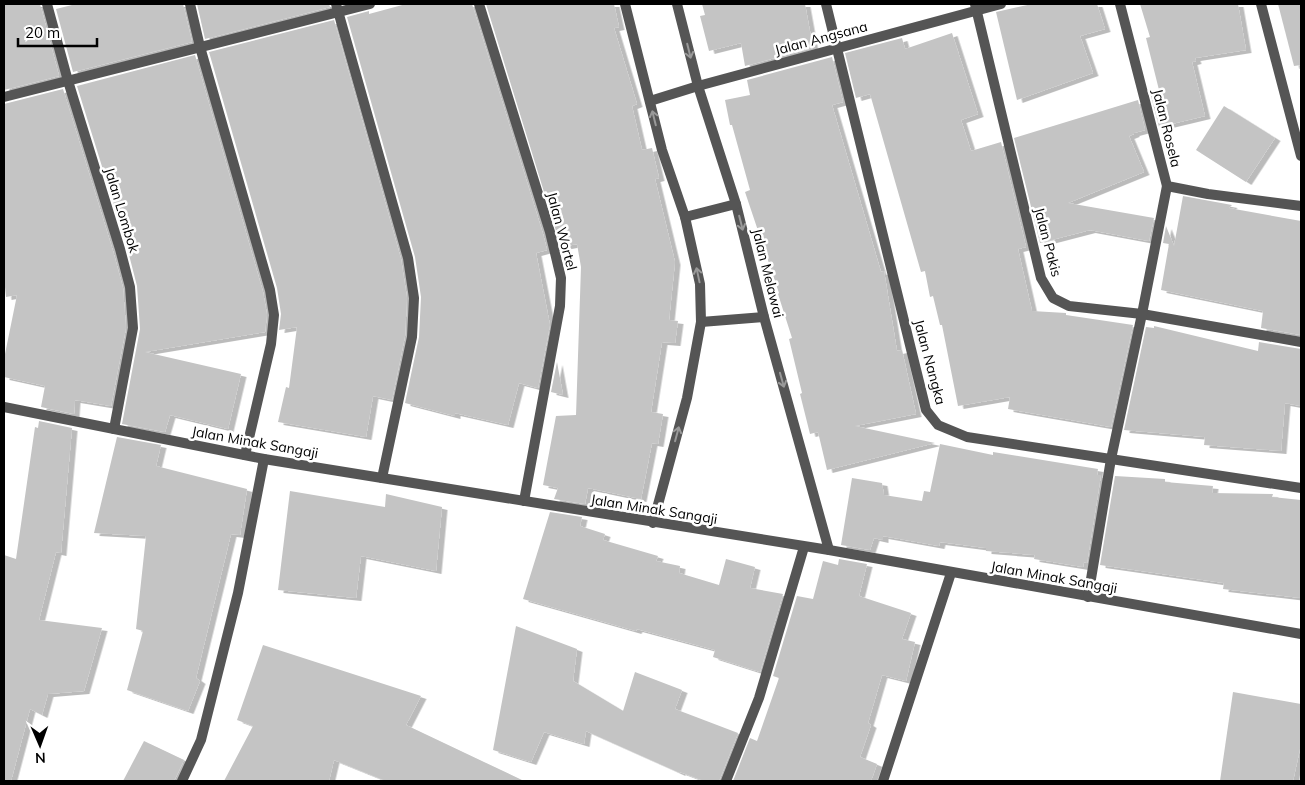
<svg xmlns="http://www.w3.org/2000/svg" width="1305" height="785" font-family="Mulish,sans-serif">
	<defs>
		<filter id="shadow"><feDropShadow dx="5.5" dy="3" stdDeviation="0" flood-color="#0004"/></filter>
	</defs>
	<rect width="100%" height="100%" fill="#fff"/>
	<g fill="#c4c4c4" filter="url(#shadow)">
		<path d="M4 4H40L59 76 4 90Z"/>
		<path d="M76 4H183L192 42 73 72 56 9Z"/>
		<path d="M197 4H329L330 7 205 39Z"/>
		<path d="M406 4H472L543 234 547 250 536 253 550 325 538 388 519 383 508 425 455 413V416L405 403 419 337 421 297 415 257 347 17 369 11V14Z"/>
		<path d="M486 4H614L619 27 614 28 637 104 632 106 642 150 652 148 659 178 655 179 675 262 669 320 678 321 675 343 662 342 651 412 663 414 658 444 652 443 641 499 588 488 585 504 554 499 558 488 543 485 556 416 576 415 581 267 577 244 561 247Z"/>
		<path d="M702 4H805L813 48 745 66 741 43 709 51 700 16 705 15Z"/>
		<path d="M1032 4H1097L1105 29 1080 36 1093 73 1017 100 996 12Z"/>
		<path d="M1140 4H1238L1246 50 1195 58 1196 61 1192 62 1205 116 1159 127 1151 96 1160 94 1146 38 1150 37Z"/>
		<path d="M1278 4H1301V65L1294 66Z"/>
		<path d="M334 20 401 259 407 298 405 336 392 400 373 396 366 437 278 422 286 387 289 388 297 327 279 330 281 314 277 288 209 52Z"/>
		<path d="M952 33 978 114 961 120 971 151 1001 142 1026 247 1018 249 1032 311 1066 313V315L1133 325 1111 427 1008 409 1010 397 958 406 942 325H940L933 296 930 297 925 271 921 272 870 94 856 98 845 53 902 38 905 49Z"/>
		<path d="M195 55 263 292 267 315 265 332 145 352 241 374 228 429 170 415 165 432 122 424 140 329 137 286 127 247 77 86Z"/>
		<path d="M832 57 843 102 832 105 881 272 884 271 897 351 902 350 916 414 855 426 935 443 827 470 818 432 810 434 800 394 802 393 789 339 792 338 778 294 779 293 745 192 750 190 732 125H730L725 100 750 95 747 80Z"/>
		<path d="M63 89 113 251 123 288 126 328 111 406 75 400 74 414 41 407 45 386 4 377V359L17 295 6 297 4 277V104Z"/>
		<path d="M1138 100 1145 130 1134 133V134L1129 136 1144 172 1068 203 1154 218 1149 241 1090 230 1040 243 1014 138Z"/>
		<path d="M1224 106 1275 138 1246 182 1196 150Z"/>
		<path d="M1183 196 1232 205 1229 208 1301 221V335L1261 328 1263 311 1161 290 1169 244 1163 243 1166 226 1174 246Z"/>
		<path d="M1154 326 1258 351 1259 342 1301 349V406L1285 403 1281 451 1204 445 1205 437 1124 430 1146 327 1154 328Z"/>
		<path d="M557 362 563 395 551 392Z"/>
		<path d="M39 421 72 428 61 553 56 552 39 620 102 628 84 691 48 694 42 715 30 709 11 781H4V555L16 559 35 427 38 428Z"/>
		<path d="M117 437 161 445 156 466 247 489 240 535 231 534 196 678 200 681 188 711 127 690 143 631 136 629 146 536 94 533Z"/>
		<path d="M940 444 993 455V452L1098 469 1097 475H1101L1087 563 1084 562 1083 567 1034 559 1035 555 986 551V548L940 542 939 546 883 536V540L874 538 870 550 841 545 852 478 882 483 884 495 922 501 924 491 930 492Z"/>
		<path d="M1115 476 1165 479V482L1213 486 1212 493 1273 494 1272 497 1301 500V598L1223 589 1224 583 1100 565Z"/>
		<path d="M290 491 385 507 386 494 442 507 436 571 361 556 356 598 278 590Z"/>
		<path d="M550 512 582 517 580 526 605 534 603 540 658 556 656 561 680 566 679 573 719 585 726 559 755 567 750 588 783 594 760 672 713 657 715 650 637 629 636 631 523 599Z"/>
		<path d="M839 559 867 564 859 596 911 613 902 639 915 642 906 681 882 675 868 723 871 725 860 757 877 764 871 781H733L750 738 757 741 779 678 773 676 797 596 813 599 823 561 838 565Z"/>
		<path d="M516 626 577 649 573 681 623 711 635 672 682 690 675 709 738 733 719 781H704L680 772V773L586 731 584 744 544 732 531 762 493 750Z"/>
		<path d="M263 645 421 696 406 725 524 781H386L334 760 329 781H224L253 726 237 720Z"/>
		<path d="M1233 692 1301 704V744L1293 781H1220Z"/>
		<path d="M144 741 184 760 174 781H123Z"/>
	</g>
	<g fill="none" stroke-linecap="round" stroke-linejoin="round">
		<g stroke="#555" stroke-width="10">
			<path d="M47 4 68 81 120 249 130 287 133 328 114 429"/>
			<path d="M190 4 200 47 270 290 274 315 271 344 245 455"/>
			<path d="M336 4 408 258 414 298 412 337 382 478"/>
			<path d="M479 4 550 232 561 278 560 306 524 501"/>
			<path d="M625 4 662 150 685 217 700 284 701 322 687 398 653 523"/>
			<path d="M677 4 698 86 736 204 764 317 829 550"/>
			<path d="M826 4 926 410 938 425 967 437 1301 488"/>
			<path d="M975 4 1041 278 1053 298 1069 306 1142 314 1301 342"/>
			<path d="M1120 4 1167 186 1208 194 1301 206"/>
			<path d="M1261 4 1301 156"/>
			<path d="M4 97 370 4"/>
			<path d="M650 101 698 86 1001 4"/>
			<path d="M685 217 736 204"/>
			<path d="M701 322 764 317"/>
			<path d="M4 407 264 459 829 550 1301 634"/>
			<path d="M1088 597 1111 459 1142 314 1167 186"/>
			<path d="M182 781 201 740 238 593 264 459"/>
			<path d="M726 781 759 698 804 547"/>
			<path d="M883 781 951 573"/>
		</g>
	</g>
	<defs><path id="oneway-shaft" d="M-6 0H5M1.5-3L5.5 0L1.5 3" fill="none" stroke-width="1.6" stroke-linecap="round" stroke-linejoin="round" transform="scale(1.25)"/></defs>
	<g stroke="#999">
		<use href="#oneway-shaft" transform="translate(689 51) rotate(76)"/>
		<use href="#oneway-shaft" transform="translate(654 118) rotate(-104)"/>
		<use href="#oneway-shaft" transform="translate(741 223) rotate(76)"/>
		<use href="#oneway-shaft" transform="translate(698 275) rotate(-102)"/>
		<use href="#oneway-shaft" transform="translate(782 380) rotate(74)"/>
		<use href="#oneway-shaft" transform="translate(677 434) rotate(-75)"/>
	</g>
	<g text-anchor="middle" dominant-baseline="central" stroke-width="5" stroke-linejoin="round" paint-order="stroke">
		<g font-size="14" fill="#000" stroke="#fff">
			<text transform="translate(821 38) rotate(-15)">Jalan Angsana</text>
			<text transform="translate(1167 128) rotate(76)">Jalan Rosela</text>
			<text transform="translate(122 210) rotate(73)">Jalan Lombok</text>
			<text transform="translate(562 231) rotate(75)">Jalan Wortel</text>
			<text transform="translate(1048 242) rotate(75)">Jalan Pakis</text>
			<text transform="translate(768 273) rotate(76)">Jalan Melawai</text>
			<text transform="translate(930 362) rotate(75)">Jalan Nangka</text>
			<text transform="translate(255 442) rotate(10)">Jalan Minak Sangaji</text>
			<text transform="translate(654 509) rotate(9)">Jalan Minak Sangaji</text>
			<text transform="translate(1054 577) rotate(10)">Jalan Minak Sangaji</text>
		</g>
	</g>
	<rect width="1305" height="785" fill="none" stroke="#000000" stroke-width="10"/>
	<g transform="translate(40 745) rotate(178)" stroke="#ffffff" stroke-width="4" paint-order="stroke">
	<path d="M0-4L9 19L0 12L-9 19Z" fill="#000000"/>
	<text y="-8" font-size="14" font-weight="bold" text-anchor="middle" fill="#000000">N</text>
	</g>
	<path d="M18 38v8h79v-8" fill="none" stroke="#000000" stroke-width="2.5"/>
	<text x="25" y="38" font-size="15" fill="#000000" stroke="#ffffff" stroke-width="4" paint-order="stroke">20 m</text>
</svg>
